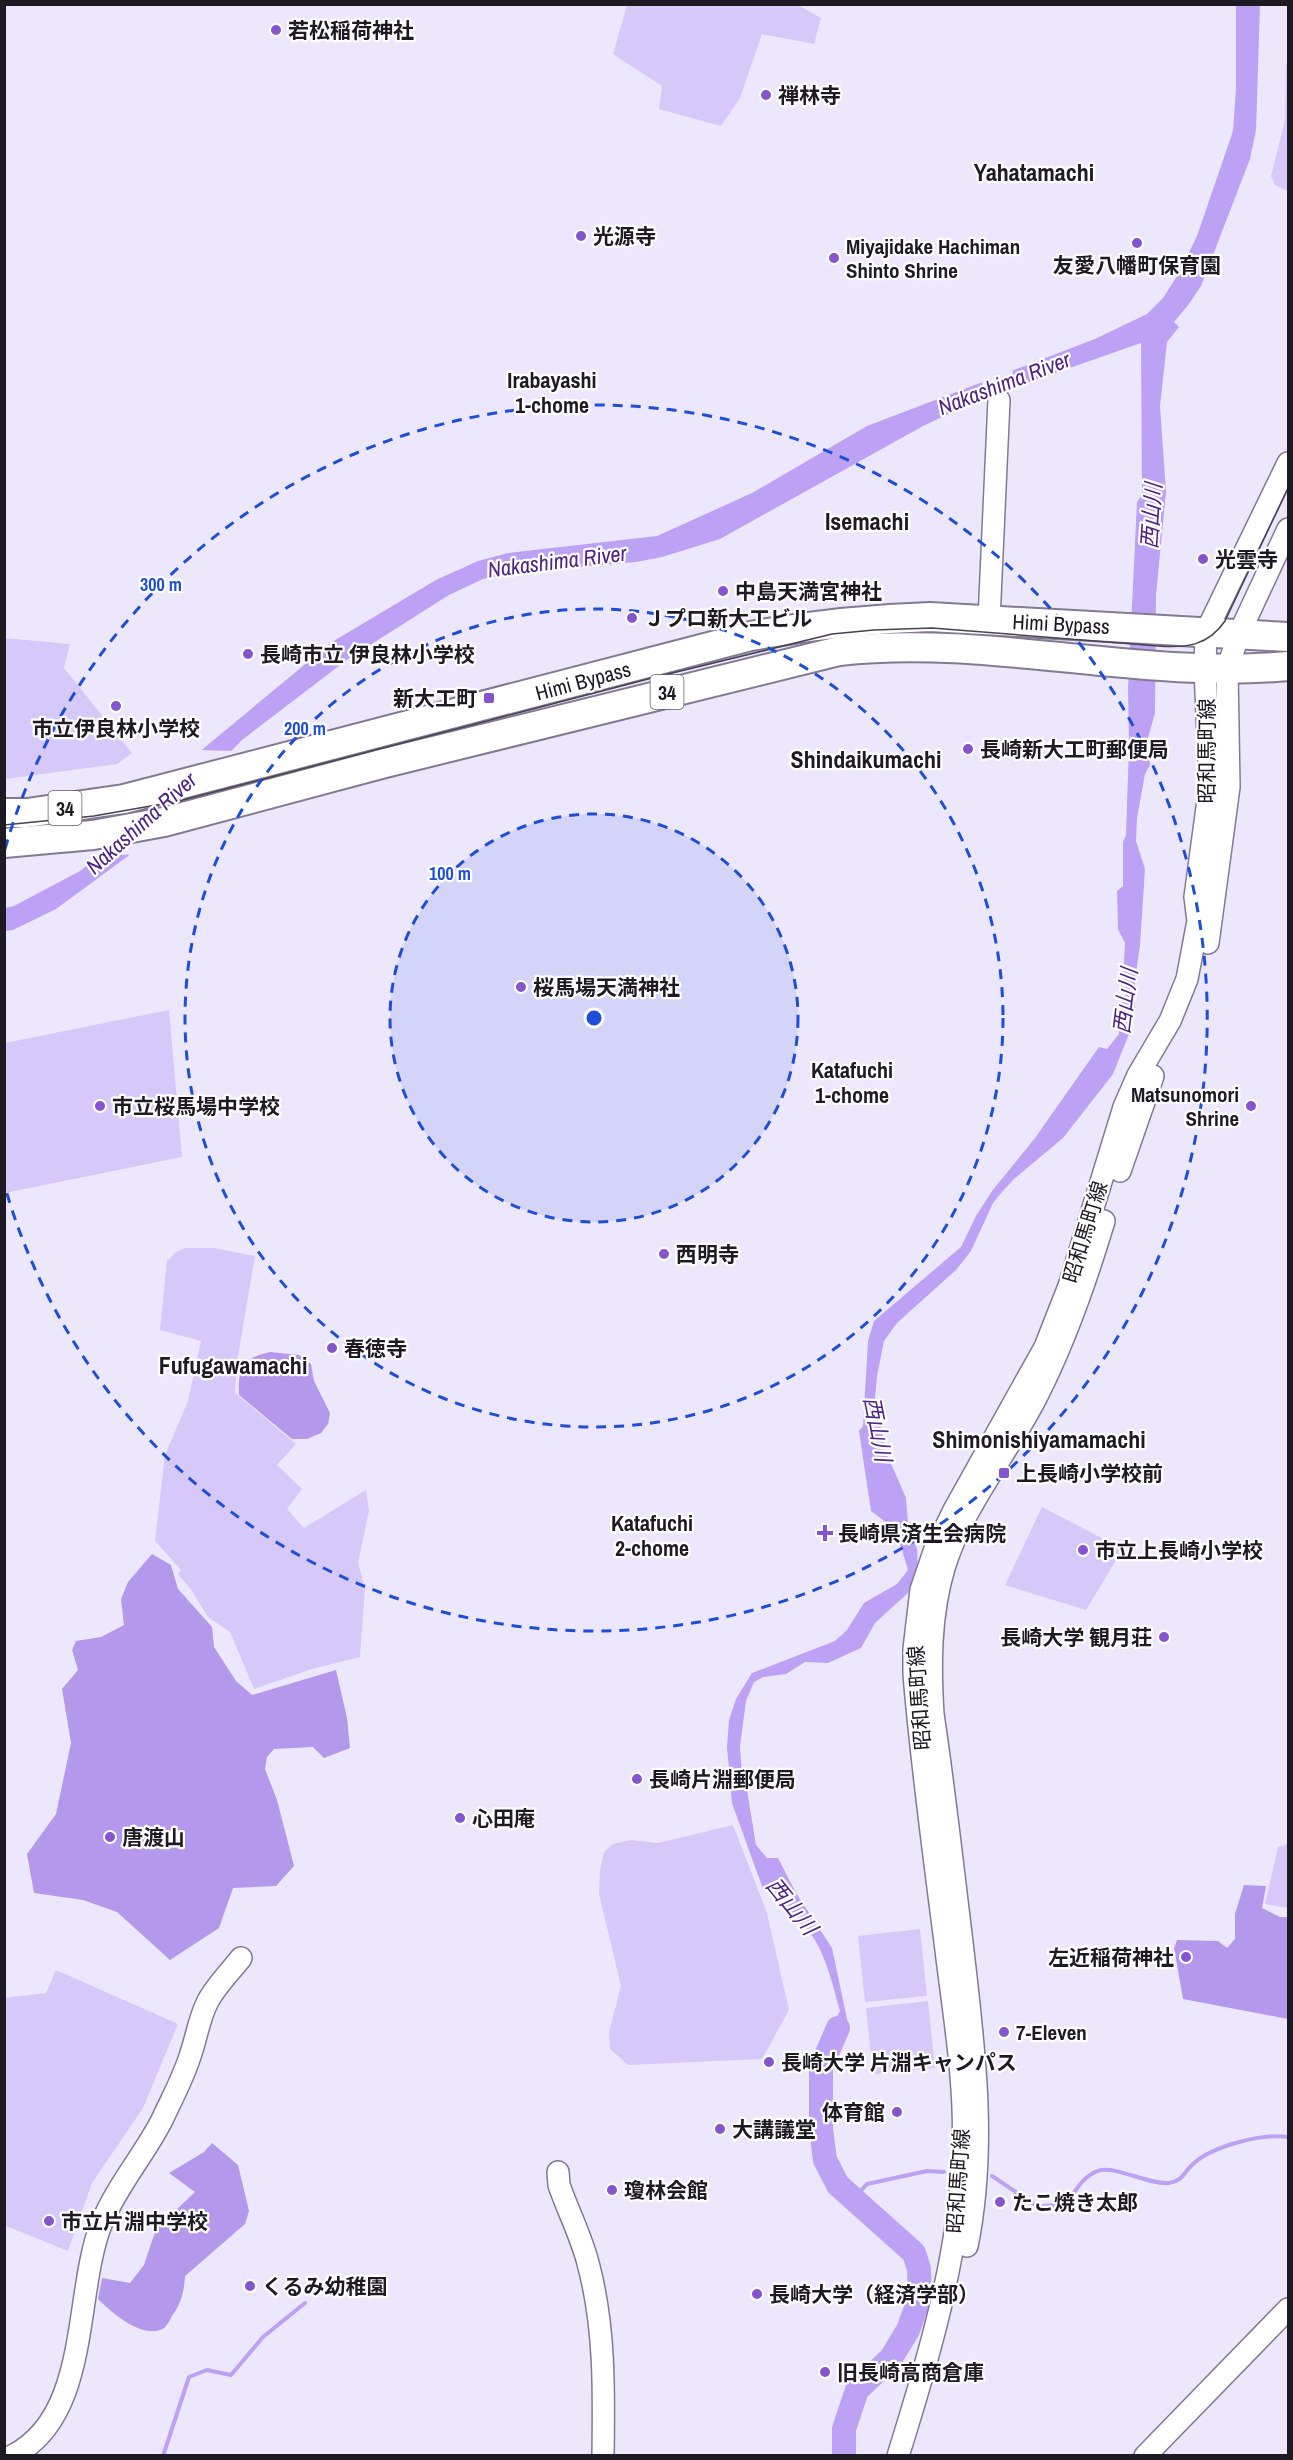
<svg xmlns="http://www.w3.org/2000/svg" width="1293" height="2460" viewBox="0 0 1293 2460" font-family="'Archivo Narrow','Noto Sans JP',sans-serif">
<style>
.green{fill:#d7c8fa}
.forest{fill:#b398eb}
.water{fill:#bda1f5}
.pier{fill:#ede7fe}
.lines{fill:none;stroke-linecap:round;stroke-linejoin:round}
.stream{stroke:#bda1f5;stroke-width:4}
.river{stroke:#bda1f5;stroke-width:24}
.secondary-casing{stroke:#827a94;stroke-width:24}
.highway-casing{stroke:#827a94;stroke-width:32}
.secondary{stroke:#fff;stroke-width:21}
.highway{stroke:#fff;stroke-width:28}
.tram{stroke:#474350;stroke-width:1.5}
.ring{fill:none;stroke:#1d4ed8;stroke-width:3;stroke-dasharray:10 8}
.poi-dot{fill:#8555ce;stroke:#fff;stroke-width:2}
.labels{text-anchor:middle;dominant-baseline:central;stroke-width:4.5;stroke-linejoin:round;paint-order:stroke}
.shield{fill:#fff;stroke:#615f66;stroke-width:1.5}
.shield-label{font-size:20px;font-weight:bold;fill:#1d1a24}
.poi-label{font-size:21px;font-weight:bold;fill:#1d1a24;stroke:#fff;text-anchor:start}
.street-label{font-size:21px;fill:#1d1a24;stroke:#fff}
.neighbourhood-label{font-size:22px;font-weight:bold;fill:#1d1a24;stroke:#fff}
.water-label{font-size:22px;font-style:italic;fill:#4d2383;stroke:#fff}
.quarter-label{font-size:24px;font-weight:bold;fill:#1d1a24;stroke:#fff}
.centre{fill:#1d4ed8;stroke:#fff;stroke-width:3}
.ring-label{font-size:18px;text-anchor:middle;font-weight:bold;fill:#1d4ed8;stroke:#fff;stroke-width:4.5;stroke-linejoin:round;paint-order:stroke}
</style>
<rect width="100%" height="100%" fill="#ede7fe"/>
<g class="green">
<path d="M 627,5 L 798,5 L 821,18 L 814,44 L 762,34 L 740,98 L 721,126 L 659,109 L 662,86 L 613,54 Z"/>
<path d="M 1288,63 L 1288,191 L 1275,185 L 1271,176 L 1285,120 L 1286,64 Z"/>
<path d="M 4,638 L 70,644 L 64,668 L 132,753 L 117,764 L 5,779 Z"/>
<path d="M 169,1010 L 182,1157 L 5,1193 L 5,1043 Z"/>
<path d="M 186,1248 L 214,1248 L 255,1256 L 237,1362 L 235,1393 L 296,1444 L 277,1465 L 302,1489 L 287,1509 L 304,1528 L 366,1490 L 369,1511 L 358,1563 L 365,1588 L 360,1657 L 312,1669 L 254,1689 L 230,1632 L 208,1617 L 190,1588 L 178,1574 L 181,1570 L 155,1541 L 165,1455 L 188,1401 L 201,1341 L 160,1330 L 167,1261 L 176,1252 Z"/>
<path d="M 1042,1507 L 1123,1549 L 1086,1610 L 1005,1585 Z"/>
<path d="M 733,1825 L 767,1913 L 789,2010 L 762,2059 L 628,2065 L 610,2049 L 609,2032 L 621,1986 L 599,1894 L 600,1870 L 604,1852 L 613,1844 L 631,1840 L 658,1843 Z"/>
<path d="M 1288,1842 L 1288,1908 L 1265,1904 L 1278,1847 L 1286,1845 Z"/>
<path d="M 920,1929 L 927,1996 L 865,2002 L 858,1936 Z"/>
<path d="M 56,1970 L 178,2024 L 143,2108 L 92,2183 L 68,2251 L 4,2225 L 5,1998 L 46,1993 Z"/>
<path d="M 928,2001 L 935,2068 L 873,2074 L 866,2008 Z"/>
</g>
<g class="forest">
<path d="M 270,1352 L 299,1355 L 311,1364 L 314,1381 L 330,1413 L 328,1424 L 321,1433 L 307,1439 L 292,1439 L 239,1395 C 238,1367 243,1358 270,1352 Z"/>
<path d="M 152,1554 L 171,1565 L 178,1589 L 212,1627 L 214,1647 L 236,1681 L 252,1695 L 336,1670 L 347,1718 L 350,1748 L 324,1758 L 313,1747 L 274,1749 L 267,1757 L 265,1769 L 277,1800 L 294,1866 L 276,1886 L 233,1888 L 219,1928 L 170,1960 L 117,1912 L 83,1900 L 34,1893 L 27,1854 L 56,1814 L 71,1743 L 62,1689 L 78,1670 L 72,1650 L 76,1641 L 101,1637 L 124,1625 L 121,1599 L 128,1582 Z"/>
<path d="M 1244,1885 L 1266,1886 L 1262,1908 L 1280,1917 L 1288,1917 L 1288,2019 L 1183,1999 L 1174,1948 L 1177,1940 L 1218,1941 L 1227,1948 L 1235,1939 L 1235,1914 Z"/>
<path d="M 212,2143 L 238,2165 L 249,2211 L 245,2224 L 185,2276 C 184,2292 181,2304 172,2316 C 170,2320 167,2326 164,2328 C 144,2341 111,2312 98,2299 L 102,2278 L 130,2283 L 144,2265 L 156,2229 L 195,2192 L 169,2173 L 204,2152 Z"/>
</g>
<path class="water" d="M 1236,5 L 1260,5 L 1256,130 L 1250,159 L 1201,286 L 1189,304 L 1174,322 L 1179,327 L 1167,342 L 1160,406 L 1166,492 L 1156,595 L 1155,713 L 1148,738 L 1150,765 L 1145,774 L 1137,818 L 1136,841 L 1145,869 L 1140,945 L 1135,980 L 1135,1006 L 1129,1034 L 1113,1074 L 1063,1138 L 1014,1179 L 1001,1193 L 993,1203 L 971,1251 L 956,1270 L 897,1323 L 884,1341 L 877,1376 L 875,1398 L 886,1452 L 906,1498 L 908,1523 L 917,1549 L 918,1570 L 908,1593 L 875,1623 L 861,1648 L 828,1663 L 805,1662 L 786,1674 L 763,1677 L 754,1682 L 746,1701 L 740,1746 L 742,1777 L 746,1784 L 756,1845 L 767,1858 L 778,1858 L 796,1893 L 832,1948 L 847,2019 L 831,2059 L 818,2057 L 824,2041 L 840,2011 C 833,1986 826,1954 810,1933 C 804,1925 795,1921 789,1914 C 782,1904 777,1892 763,1889 L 732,1803 L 727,1747 L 729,1720 L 736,1699 L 752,1673 L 835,1641 L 847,1630 L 864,1603 L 897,1584 L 908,1570 L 896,1530 L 871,1511 L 859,1431 L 863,1426 L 868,1341 L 874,1321 L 961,1247 L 976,1216 L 992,1191 L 1035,1138 L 1099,1047 L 1107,1049 L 1119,1034 L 1117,1010 L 1123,1002 L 1127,990 L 1123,981 L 1125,943 L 1118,929 L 1117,891 L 1123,886 L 1123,842 L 1126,835 L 1129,746 L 1128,688 L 1137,502 L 1142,495 L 1141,343 L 978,400 L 923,426 L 720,539 L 662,557 L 636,562 L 513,573 L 483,579 L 449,595 L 348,659 L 242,740 L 128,856 L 56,909 L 13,930 L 5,931 L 5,908 L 14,906 L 80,871 L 108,849 L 204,748 L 332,642 L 436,580 L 478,561 L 508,553 L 657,536 L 752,493 L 867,426 L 1095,339 L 1147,314 L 1163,298 L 1179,273 L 1197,236 L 1233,131 L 1236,88 Z"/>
<g class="pier">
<path d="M 1013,367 L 1012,388 L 983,401 L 982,379 Z"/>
<path d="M 198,750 L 235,751 L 134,854 L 92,857 L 139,814 Z"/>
</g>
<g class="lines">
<g class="stream">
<path d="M 992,2176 L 1037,2206 L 1066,2205 C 1075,2191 1084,2174 1101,2170 C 1118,2167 1150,2185 1169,2183 C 1183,2181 1184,2172 1193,2164 C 1212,2146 1263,2133 1288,2137"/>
<path d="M 853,2199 L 867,2184 L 927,2171 L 944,2172"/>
<path d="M 163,2456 L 189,2377 L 207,2370 L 231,2375 L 263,2337 L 305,2303"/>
</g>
<path class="river" d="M 838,2028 L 821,2067 L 821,2129 L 825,2160 L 838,2185 L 914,2253 L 919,2269 L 920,2297 L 908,2330 L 891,2358 L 857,2390 L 844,2429 L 844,2456"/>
<defs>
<g id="secondary">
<path d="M 989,620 L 999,400"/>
<path d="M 1208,943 L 1229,787 L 1227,669 L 1239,634 L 1288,529"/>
<path d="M 1120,1171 L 1153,1076"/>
<path d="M 558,2172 L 559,2185 C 568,2211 581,2236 588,2263 C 605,2326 604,2391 603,2456"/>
<path d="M 967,2246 C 988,2143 973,2038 961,1934 C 952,1861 944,1787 933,1714 C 930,1665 930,1615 944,1568 C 963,1506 1008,1453 1037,1396 C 1066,1339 1086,1281 1104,1221"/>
<path d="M 12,2456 C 92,2416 73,2293 102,2222 C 117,2186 144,2155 162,2120 C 172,2098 184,2077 191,2053 C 197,2036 199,2018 208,2001 C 216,1986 230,1972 241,1958"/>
<path d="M 898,2456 C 929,2357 958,2259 963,2156 C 966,2092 956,2029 948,1966 C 936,1869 922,1772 914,1674 L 914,1649 L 921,1590 L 935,1549 L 954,1510 L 1045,1347 L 1069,1286 L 1124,1107 L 1138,1075 L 1170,1021 L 1187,979 L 1198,921 L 1195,897 L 1210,785 L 1205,668 L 1206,632 L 1288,463"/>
<path d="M 1145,2456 L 1288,2309"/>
</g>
<g id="highway">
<path d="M 4,813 L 27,813 L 124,799 L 751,636 C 811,625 869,619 930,617 L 1288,637"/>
<path d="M 4,843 L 93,835 L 164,822 L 385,763 L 839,651 C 989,634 1138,680 1288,666"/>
</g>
</defs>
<use href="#secondary" class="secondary-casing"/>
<use href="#highway" class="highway-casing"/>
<use href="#secondary" class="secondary"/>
<use href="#highway" class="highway"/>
<path class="tram" d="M 4,825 L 94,816 L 179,801 L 652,678 L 832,634 L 874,630 L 932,628 L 1158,646 C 1186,648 1208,646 1225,621 L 1288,488"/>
</g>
<circle cx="594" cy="1018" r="204" fill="#1d4ed8" fill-opacity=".12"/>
<g class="ring">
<circle cx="594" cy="1018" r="204"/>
<circle cx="594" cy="1018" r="409"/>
<path d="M5 849A613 613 0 1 1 5 1187"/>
</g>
<g class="poi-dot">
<circle cx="276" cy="30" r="6"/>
<circle cx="766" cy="95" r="6"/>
<circle cx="581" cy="236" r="6"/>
<circle cx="1137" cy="243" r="6"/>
<circle cx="834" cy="258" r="6"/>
<circle cx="1203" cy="559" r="6"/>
<circle cx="723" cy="591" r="6"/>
<circle cx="632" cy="618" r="6"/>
<circle cx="248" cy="654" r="6"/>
<rect x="483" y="692" width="12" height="12" rx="3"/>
<circle cx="116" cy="706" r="6"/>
<circle cx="968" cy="749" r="6"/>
<circle cx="521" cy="987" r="6"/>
<circle cx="100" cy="1106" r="6"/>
<circle cx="1251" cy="1106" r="6"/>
<circle cx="664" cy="1254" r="6"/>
<circle cx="332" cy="1348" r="6"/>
<rect x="998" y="1467" width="12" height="12" rx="3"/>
<path d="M822 1524h6v6h6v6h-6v6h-6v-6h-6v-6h6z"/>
<circle cx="1083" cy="1550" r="6"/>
<circle cx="1164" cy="1637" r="6"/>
<circle cx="637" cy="1779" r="6"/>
<circle cx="460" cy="1818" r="6"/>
<circle cx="110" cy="1837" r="6"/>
<circle cx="1186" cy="1957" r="6"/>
<circle cx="1004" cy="2032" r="6"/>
<circle cx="769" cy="2062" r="6"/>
<circle cx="897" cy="2112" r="6"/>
<circle cx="720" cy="2129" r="6"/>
<circle cx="612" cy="2190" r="6"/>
<circle cx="1000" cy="2202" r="6"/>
<circle cx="49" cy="2221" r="6"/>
<circle cx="250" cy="2286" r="6"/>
<circle cx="757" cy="2294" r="6"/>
<circle cx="825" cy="2372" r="6"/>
</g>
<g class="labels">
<g class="shield">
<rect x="650.5" y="675" width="33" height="34" rx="4.5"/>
<rect x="48.5" y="791" width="33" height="34" rx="4.5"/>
</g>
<g class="shield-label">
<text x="667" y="692">34</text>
<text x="65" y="808">34</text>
</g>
<g class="poi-label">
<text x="288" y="30">若松稲荷神社</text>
<text x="778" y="95">禅林寺</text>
<text x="593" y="236">光源寺</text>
<text x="846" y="246">Miyajidake Hachiman<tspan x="846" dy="24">Shinto Shrine</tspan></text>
<text x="1137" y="265" text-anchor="middle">友愛八幡町保育園</text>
<text x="1215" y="559">光雲寺</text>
<text x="735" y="591">中島天満宮神社</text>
<text x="644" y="618">Ｊプロ新大工ビル</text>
<text x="260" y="654">長崎市立 伊良林小学校</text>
<text x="477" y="698" text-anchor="end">新大工町</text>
<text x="116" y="728" text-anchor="middle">市立伊良林小学校</text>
<text x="980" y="749">長崎新大工町郵便局</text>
<text x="533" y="987">桜馬場天満神社</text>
<text x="1239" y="1094" text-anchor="end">Matsunomori<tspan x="1239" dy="24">Shrine</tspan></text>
<text x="112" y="1106">市立桜馬場中学校</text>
<text x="676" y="1254">西明寺</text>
<text x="344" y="1348">春徳寺</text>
<text x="1016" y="1473">上長崎小学校前</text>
<text x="838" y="1533">長崎県済生会病院</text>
<text x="1095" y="1550">市立上長崎小学校</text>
<text x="1152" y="1637" text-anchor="end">長崎大学 観月荘</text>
<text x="649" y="1779">長崎片淵郵便局</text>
<text x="472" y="1818">心田庵</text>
<text x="122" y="1837">唐渡山</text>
<text x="1174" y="1957" text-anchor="end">左近稲荷神社</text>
<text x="1016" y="2032">7-Eleven</text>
<text x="781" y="2062">長崎大学 片淵キャンパス</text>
<text x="885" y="2112" text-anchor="end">体育館</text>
<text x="732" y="2129">大講議堂</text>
<text x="624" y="2190">瓊林会館</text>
<text x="1012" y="2202">たこ焼き太郎</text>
<text x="61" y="2221">市立片淵中学校</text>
<text x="262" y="2286">くるみ幼稚園</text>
<text x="769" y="2294">長崎大学（経済学部）</text>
<text x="837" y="2372">旧長崎高商倉庫</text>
</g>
<g class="street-label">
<text transform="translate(1061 624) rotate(3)">Himi Bypass</text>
<text transform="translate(583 681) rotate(-15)">Himi Bypass</text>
<text transform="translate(1206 751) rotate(-90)">昭和馬町線</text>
<text transform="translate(1085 1232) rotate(-73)">昭和馬町線</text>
<text transform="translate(919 1698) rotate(-94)">昭和馬町線</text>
<text transform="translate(958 2181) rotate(-86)">昭和馬町線</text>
</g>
<g class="neighbourhood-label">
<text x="552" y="380">Irabayashi<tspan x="552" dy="25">1-chome</tspan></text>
<text x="852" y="1070">Katafuchi<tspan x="852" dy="25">1-chome</tspan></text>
<text x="652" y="1523">Katafuchi<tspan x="652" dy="25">2-chome</tspan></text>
</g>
<g class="water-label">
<text transform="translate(1004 383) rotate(-21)">Nakashima River</text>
<text transform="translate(1151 516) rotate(-86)">西山川</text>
<text transform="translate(557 561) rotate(-7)">Nakashima River</text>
<text transform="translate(141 823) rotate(-42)">Nakashima River</text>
<text transform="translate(1125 1001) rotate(-83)">西山川</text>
<text transform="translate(878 1429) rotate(79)">西山川</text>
<text transform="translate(792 1906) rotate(51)">西山川</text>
</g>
<g class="quarter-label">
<text x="1034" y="172">Yahatamachi</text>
<text x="867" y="521">Isemachi</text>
<text x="866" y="759">Shindaikumachi</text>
<text x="233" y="1365">Fufugawamachi</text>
<text x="1039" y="1439">Shimonishiyamamachi</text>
</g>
</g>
<circle cx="594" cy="1018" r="9" class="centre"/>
<g class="ring-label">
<text x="161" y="591">300 m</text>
<text x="305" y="735">200 m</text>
<text x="450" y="880">100 m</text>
</g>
<rect width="1293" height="2460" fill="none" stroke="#1d1a24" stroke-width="12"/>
</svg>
